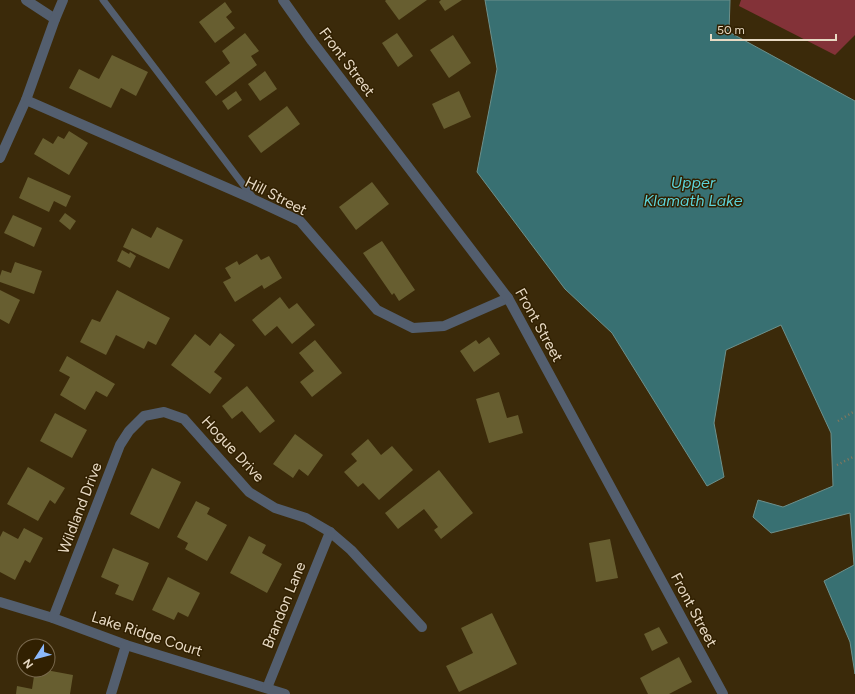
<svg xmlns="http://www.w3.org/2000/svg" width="855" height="694" viewBox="0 0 855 694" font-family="Figtree,sans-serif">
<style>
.green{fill:#833238}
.water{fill:#387072;stroke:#6d908b}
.building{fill:#675e30}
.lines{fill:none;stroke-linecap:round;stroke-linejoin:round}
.path{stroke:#88785c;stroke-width:2.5;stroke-dasharray:1 3;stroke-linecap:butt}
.service{stroke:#535e6e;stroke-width:7}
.minor{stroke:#535e6e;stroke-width:10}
.tertiary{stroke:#535e6e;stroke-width:10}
.labels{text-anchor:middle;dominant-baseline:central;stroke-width:3;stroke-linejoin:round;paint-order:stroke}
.street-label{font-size:15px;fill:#e8dac4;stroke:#312001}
.water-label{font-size:16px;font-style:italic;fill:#5dd3d8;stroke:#312001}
</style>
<rect width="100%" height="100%" fill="#3b2a0a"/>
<path class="green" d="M 741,0 L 855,0 L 855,35 L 835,55 L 739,6 Z"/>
<path class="water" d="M 485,0 L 730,0 L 729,32 L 855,101 L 855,674 L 850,642 L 824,581 L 854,565 L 850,513 L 771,533 L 753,517 L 758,500 L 783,507 L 833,486 L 831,433 L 781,325 L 726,350 L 714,423 L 724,477 L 707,486 L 612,333 L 565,289 L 477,172 L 497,69 Z"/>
<g class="building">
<path d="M 386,0 L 427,0 L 399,20 L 385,1 Z"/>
<path d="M 441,0 L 462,0 L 445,11 L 439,2 Z"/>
<path d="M 225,2 L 232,12 L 226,17 L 235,28 L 215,43 L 199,22 Z"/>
<path d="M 245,33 L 259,51 L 251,56 L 257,65 L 216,96 L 205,82 L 230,63 L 222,51 Z"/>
<path d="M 397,33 L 413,56 L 398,67 L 382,43 Z"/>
<path d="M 453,35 L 471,63 L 449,78 L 430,50 Z"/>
<path d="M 112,55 L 148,72 L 136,96 L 121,88 L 111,108 L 69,88 L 79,69 L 99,79 Z"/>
<path d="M 265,71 L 277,89 L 260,101 L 248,84 Z"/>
<path d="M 236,91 L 242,100 L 228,110 L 222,101 Z"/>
<path d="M 459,91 L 471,117 L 444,129 L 432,104 Z"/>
<path d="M 287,106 L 300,124 L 261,153 L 248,136 Z"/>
<path d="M 69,131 L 88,143 L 69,175 L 34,154 L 43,138 L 53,144 L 58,136 L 64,139 Z"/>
<path d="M 28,177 L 71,196 L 66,207 L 54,201 L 49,212 L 19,198 Z"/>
<path d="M 372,182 L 389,204 L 356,230 L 339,207 Z"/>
<path d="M 65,213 L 76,221 L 70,230 L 59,221 Z"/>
<path d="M 13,215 L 42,228 L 34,247 L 4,233 Z"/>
<path d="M 157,227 L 183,240 L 169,269 L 123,247 L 132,228 L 151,238 Z"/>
<path d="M 382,241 L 415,290 L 399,301 L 394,293 L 392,295 L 363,253 Z"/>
<path d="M 122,250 L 129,254 L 130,252 L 136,256 L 130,268 L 117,261 Z"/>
<path d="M 257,254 L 261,260 L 269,256 L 282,278 L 264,289 L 262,285 L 235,302 L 223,282 L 231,278 L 225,268 L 237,261 L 239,265 Z"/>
<path d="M 15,262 L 42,271 L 34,294 L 0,282 L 0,276 L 2,270 L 11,273 Z"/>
<path d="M 0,290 L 20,300 L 9,324 L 0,319 Z"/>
<path d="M 117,290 L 170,318 L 156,345 L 148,341 L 144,349 L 116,335 L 106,355 L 80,342 L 92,319 L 100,322 Z"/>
<path d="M 280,297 L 289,309 L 297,303 L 315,325 L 292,344 L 277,326 L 265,336 L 252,320 Z"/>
<path d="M 220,333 L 235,345 L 214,372 L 222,378 L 210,394 L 171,365 L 195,334 L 210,346 Z"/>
<path d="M 489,337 L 500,354 L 474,372 L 460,351 L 476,340 L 479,344 Z"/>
<path d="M 315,340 L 342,373 L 312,397 L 300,382 L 314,371 L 299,353 Z"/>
<path d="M 67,356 L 115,384 L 107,397 L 96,391 L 85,410 L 60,395 L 70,377 L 59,371 Z"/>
<path d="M 247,386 L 275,421 L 260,433 L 242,411 L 232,419 L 222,406 Z"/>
<path d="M 499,392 L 507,418 L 518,415 L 523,433 L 489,443 L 476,399 Z"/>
<path d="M 55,413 L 87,430 L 72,458 L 40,441 Z"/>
<path d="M 295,434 L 323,455 L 308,476 L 299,469 L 293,478 L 273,464 Z"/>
<path d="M 368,439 L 381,455 L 392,446 L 413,470 L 379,500 L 363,483 L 358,487 L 344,472 L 357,461 L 351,454 Z"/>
<path d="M 28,467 L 65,488 L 55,504 L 50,500 L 38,521 L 7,504 Z"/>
<path d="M 152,468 L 181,482 L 159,529 L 130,514 Z"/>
<path d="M 439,470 L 473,513 L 441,539 L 434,530 L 438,527 L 424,509 L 398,529 L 385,513 Z"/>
<path d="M 196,501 L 210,508 L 207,514 L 227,525 L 207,561 L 185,549 L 188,543 L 177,537 Z"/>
<path d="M 24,528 L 43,538 L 30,563 L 25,560 L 15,580 L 0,572 L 0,537 L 3,531 L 18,539 Z"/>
<path d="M 249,536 L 266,545 L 262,553 L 282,564 L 267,593 L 230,573 Z"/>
<path d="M 610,539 L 618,578 L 596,582 L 589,543 Z"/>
<path d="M 113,548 L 149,563 L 133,601 L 115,594 L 119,585 L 101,577 Z"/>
<path d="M 168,577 L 200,593 L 188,617 L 178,612 L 174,620 L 152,610 Z"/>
<path d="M 492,613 L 517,664 L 459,692 L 446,666 L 473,653 L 461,628 Z"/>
<path d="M 659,627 L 668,643 L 652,651 L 644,634 Z"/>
<path d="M 679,657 L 692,682 L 669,694 L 648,694 L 640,678 Z"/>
<path d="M 35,670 L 46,670 L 73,675 L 70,694 L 16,694 L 17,686 L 32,689 Z"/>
</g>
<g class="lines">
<g class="path">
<path d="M 838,421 L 855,411"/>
<path d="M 837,465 L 855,456"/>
</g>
<path class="service" d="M 103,0 L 254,199"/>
<g class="minor">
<path d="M 26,0 L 55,19"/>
<path d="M 26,100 L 255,200 L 300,221 L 377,310 L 413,328 L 444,326 L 508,298"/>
<path d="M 0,602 L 53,618 L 126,645 L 285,694"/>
<path d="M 53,618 L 120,445 L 129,431 L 144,416 L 164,412 L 184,419 L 249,492 L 275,508 L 306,518 L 330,532 L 351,550 L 422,627"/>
<path d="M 267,688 L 330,532"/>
<path d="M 111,694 L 126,645"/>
</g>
<g class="tertiary">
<path d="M 283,0 L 312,41 L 508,298 L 723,694"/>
<path d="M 0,158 L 26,100 L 55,19 L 63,0"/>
</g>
</g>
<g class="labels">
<g class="street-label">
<text transform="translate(347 62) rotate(53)">Front Street</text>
<text transform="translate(276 196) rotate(27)">Hill Street</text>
<text transform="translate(539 325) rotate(61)">Front Street</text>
<text transform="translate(233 449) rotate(47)">Hogue Drive</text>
<text transform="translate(80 508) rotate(-69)">Wildland Drive</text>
<text transform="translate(284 605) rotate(-68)">Brandon Lane</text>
<text transform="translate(694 610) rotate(62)">Front Street</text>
<text transform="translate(147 634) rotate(18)">Lake Ridge Court</text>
</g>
<g class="water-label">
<text x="693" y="182">Upper<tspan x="693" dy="18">Klamath Lake</tspan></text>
</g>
</g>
<g transform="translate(36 658) rotate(234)"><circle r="19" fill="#312001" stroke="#7a6a4f"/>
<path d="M0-3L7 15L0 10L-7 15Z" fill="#8cb9fc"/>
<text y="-6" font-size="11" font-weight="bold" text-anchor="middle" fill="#e8dac4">N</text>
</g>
<path d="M711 34v6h125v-6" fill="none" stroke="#e8dac4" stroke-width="2"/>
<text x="717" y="34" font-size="12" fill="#e8dac4" stroke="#312001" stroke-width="3" paint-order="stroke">50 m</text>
</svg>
